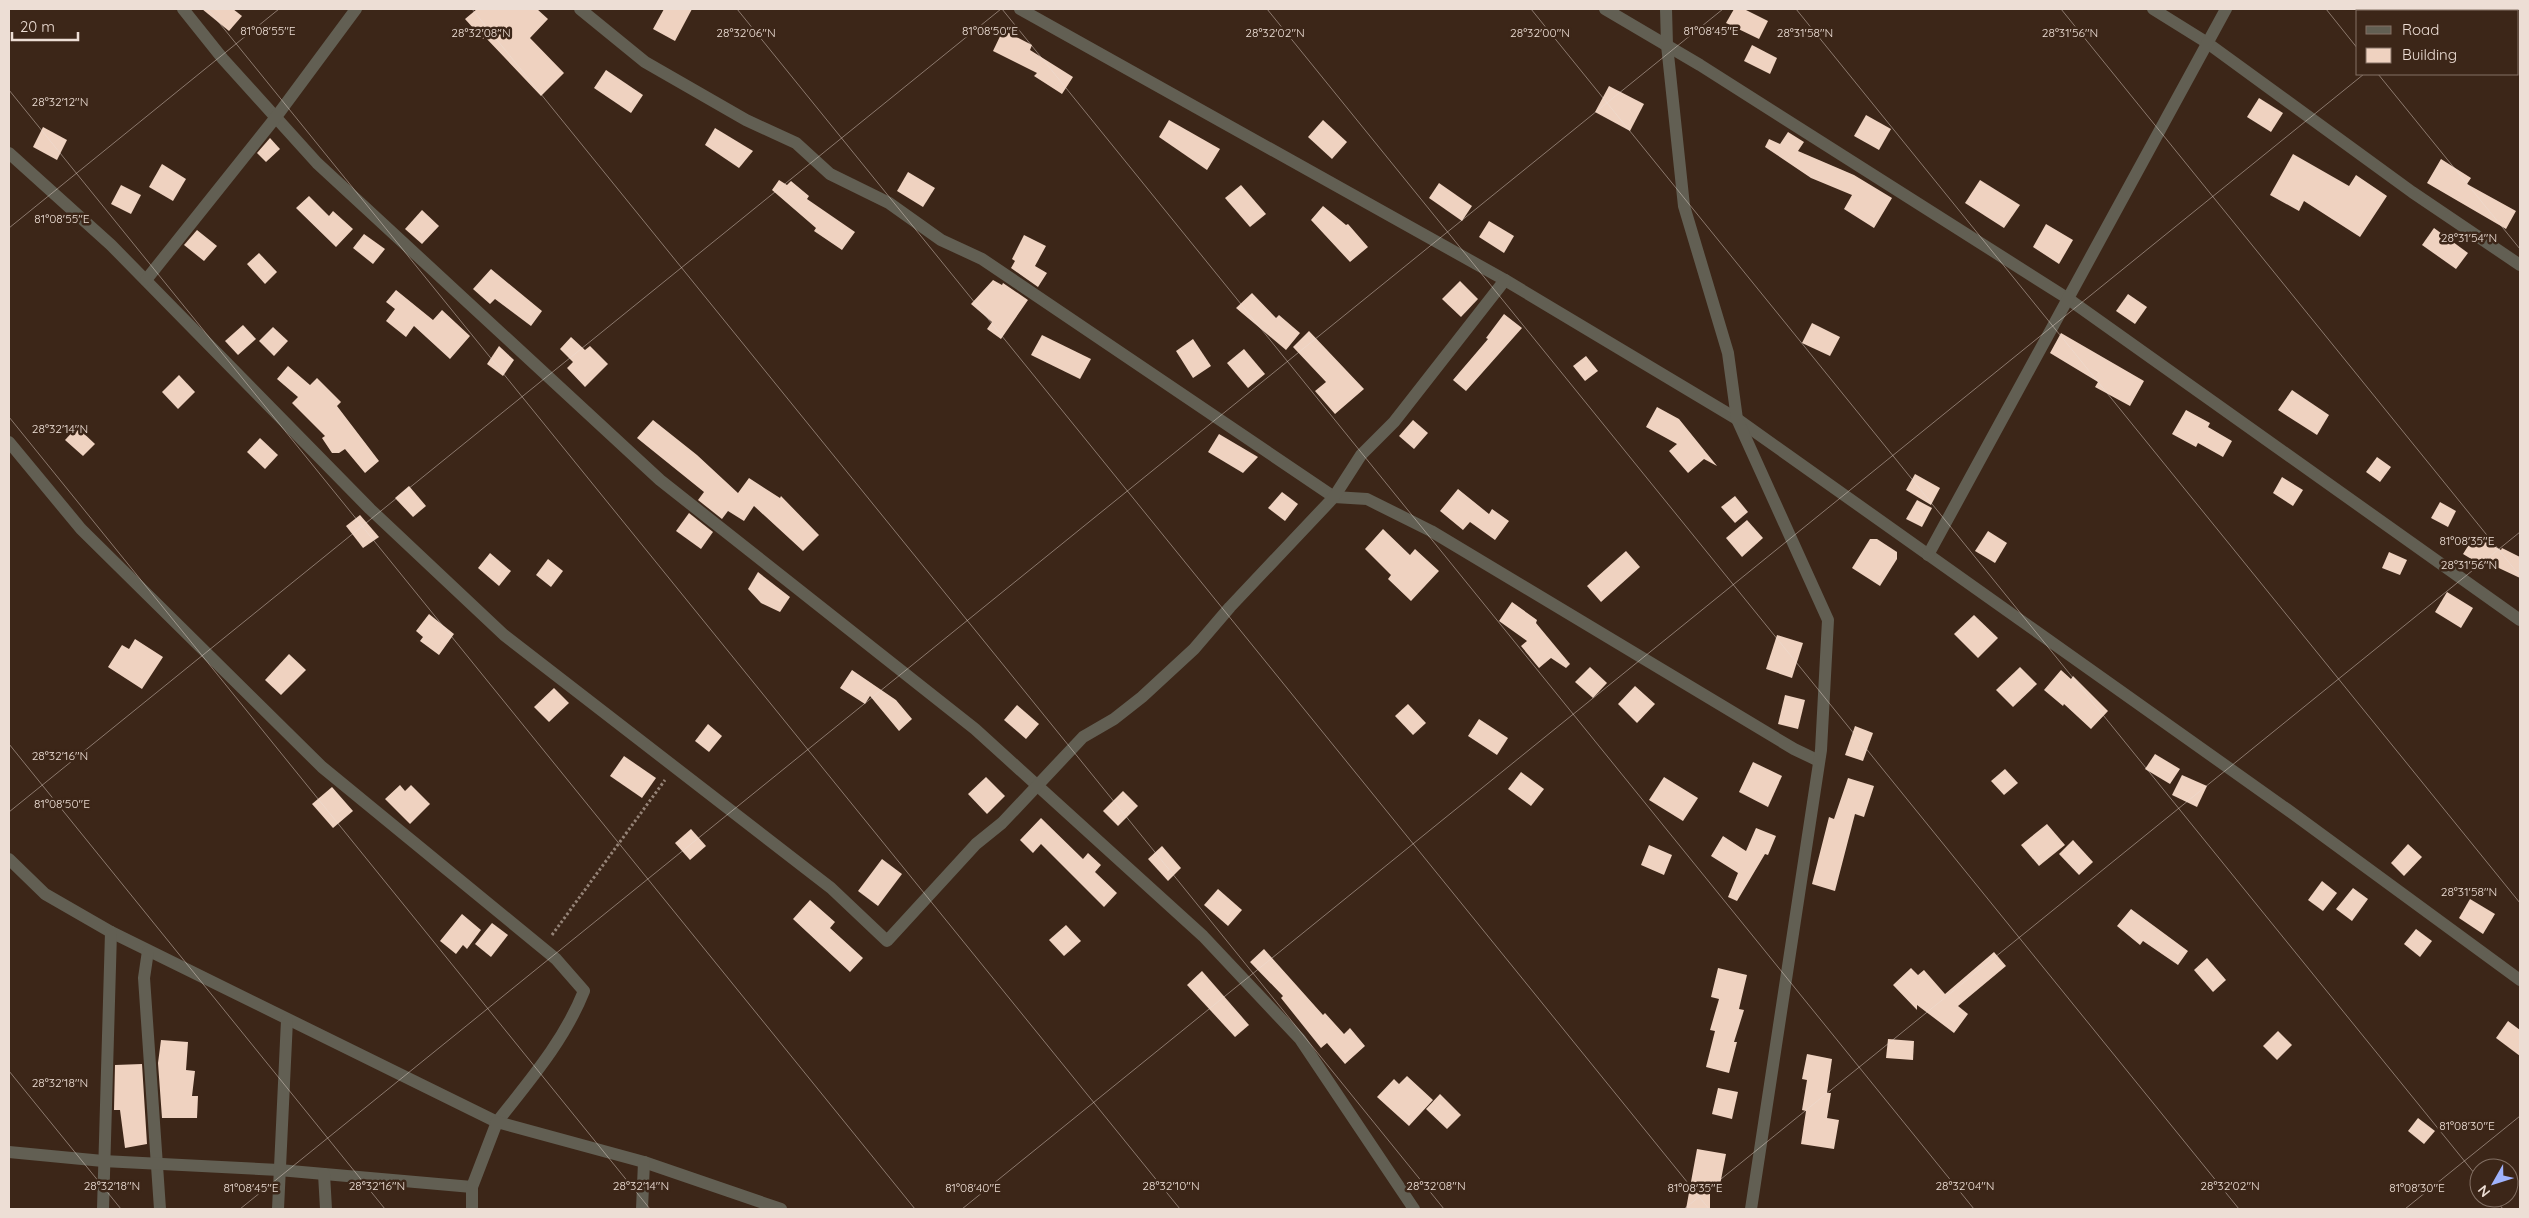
<svg xmlns="http://www.w3.org/2000/svg" width="2529" height="1218" viewBox="0 0 2529 1218" font-family="Quicksand,sans-serif">
<style>
.building{fill:#efd2c0}
.lines{fill:none;stroke-linecap:round;stroke-linejoin:round}
.path{stroke:#968478;stroke-width:3;stroke-dasharray:2.5 2.5;stroke-linecap:butt}
.minor{stroke:#625f53;stroke-width:12}
.ticks{fill:none;stroke:#edded5;stroke-width:1;stroke-opacity:0.45}
.ticks-label{font-size:12px;text-anchor:middle;fill:#edded5;stroke:#3c2618;stroke-width:5;stroke-linejoin:round;paint-order:stroke}
</style>
<rect width="100%" height="100%" fill="#3c2618"/>
<g class="building">
<path d="M 202,9 L 233,9 L 242,16 L 229,31 Z"/>
<path d="M 477,9 L 537,9 L 548,19 L 530,38 L 564,73 L 541,96 L 485,37 L 483,39 L 465,19 Z"/>
<path d="M 664,9 L 692,9 L 675,41 L 653,29 Z"/>
<path d="M 1734,9 L 1744,9 L 1768,21 L 1759,39 L 1726,23 Z"/>
<path d="M 1003,30 L 1032,45 L 1030,50 L 1073,77 L 1062,94 L 1034,76 L 1037,73 L 993,51 Z"/>
<path d="M 1752,45 L 1777,58 L 1770,74 L 1744,61 Z"/>
<path d="M 606,70 L 643,95 L 631,113 L 594,88 Z"/>
<path d="M 1609,86 L 1644,104 L 1630,131 L 1595,112 Z"/>
<path d="M 2259,98 L 2283,113 L 2271,132 L 2247,117 Z"/>
<path d="M 1866,115 L 1891,129 L 1879,150 L 1854,136 Z"/>
<path d="M 1169,120 L 1220,149 L 1207,170 L 1159,137 Z"/>
<path d="M 1323,120 L 1347,142 L 1332,159 L 1308,137 Z"/>
<path d="M 43,127 L 67,140 L 57,160 L 33,147 Z"/>
<path d="M 715,128 L 753,151 L 739,168 L 705,145 Z"/>
<path d="M 1788,132 L 1804,142 L 1798,151 L 1854,175 L 1892,198 L 1874,228 L 1844,209 L 1852,195 L 1811,178 L 1765,147 L 1769,139 L 1780,144 Z"/>
<path d="M 270,138 L 280,149 L 266,162 L 257,153 Z"/>
<path d="M 2293,154 L 2349,186 L 2356,175 L 2387,196 L 2360,237 L 2304,201 L 2299,211 L 2270,195 Z"/>
<path d="M 2441,159 L 2471,178 L 2467,184 L 2516,211 L 2506,229 L 2427,183 Z"/>
<path d="M 162,164 L 186,179 L 173,201 L 149,187 Z"/>
<path d="M 908,172 L 935,188 L 923,207 L 897,191 Z"/>
<path d="M 779,180 L 787,185 L 791,181 L 809,196 L 807,199 L 855,232 L 842,250 L 814,231 L 816,228 L 772,190 Z"/>
<path d="M 1980,180 L 2020,205 L 2004,228 L 1965,203 Z"/>
<path d="M 1439,183 L 1472,206 L 1462,221 L 1429,198 Z"/>
<path d="M 121,185 L 141,195 L 131,214 L 111,204 Z"/>
<path d="M 1241,185 L 1266,214 L 1250,227 L 1225,198 Z"/>
<path d="M 309,196 L 329,216 L 333,211 L 353,229 L 336,247 L 296,208 Z"/>
<path d="M 1323,206 L 1346,225 L 1348,224 L 1368,247 L 1350,262 L 1311,220 Z"/>
<path d="M 422,210 L 439,226 L 422,244 L 405,229 Z"/>
<path d="M 1489,221 L 1514,236 L 1504,253 L 1479,237 Z"/>
<path d="M 2046,224 L 2073,240 L 2059,264 L 2033,247 Z"/>
<path d="M 2434,228 L 2468,253 L 2456,269 L 2422,245 Z"/>
<path d="M 197,230 L 217,246 L 204,261 L 184,245 Z"/>
<path d="M 364,234 L 385,249 L 373,264 L 353,248 Z"/>
<path d="M 1024,235 L 1046,246 L 1035,266 L 1047,273 L 1038,287 L 1011,268 L 1015,261 L 1012,259 Z"/>
<path d="M 259,253 L 277,272 L 265,284 L 247,264 Z"/>
<path d="M 491,269 L 542,311 L 531,326 L 495,299 L 490,304 L 473,289 Z"/>
<path d="M 993,280 L 1002,285 L 1003,283 L 1028,300 L 1001,339 L 987,329 L 992,322 L 971,304 Z"/>
<path d="M 1460,281 L 1478,299 L 1461,317 L 1442,299 Z"/>
<path d="M 396,290 L 433,320 L 442,310 L 470,336 L 450,359 L 414,326 L 406,337 L 386,321 L 395,309 L 386,302 Z"/>
<path d="M 1252,293 L 1276,318 L 1279,315 L 1300,333 L 1286,350 L 1236,308 Z"/>
<path d="M 2128,294 L 2147,307 L 2135,324 L 2116,311 Z"/>
<path d="M 1504,314 L 1522,328 L 1466,391 L 1453,380 L 1488,339 L 1486,338 Z"/>
<path d="M 1812,323 L 1840,337 L 1830,356 L 1802,343 Z"/>
<path d="M 243,325 L 256,339 L 238,355 L 225,341 Z"/>
<path d="M 273,327 L 288,341 L 274,356 L 259,341 Z"/>
<path d="M 1309,331 L 1364,389 L 1335,414 L 1315,391 L 1326,382 L 1293,347 Z"/>
<path d="M 2061,333 L 2144,381 L 2130,406 L 2095,387 L 2098,382 L 2050,353 Z"/>
<path d="M 1042,335 L 1091,359 L 1080,379 L 1031,355 Z"/>
<path d="M 571,337 L 585,350 L 590,346 L 608,364 L 585,387 L 567,368 L 573,362 L 560,349 Z"/>
<path d="M 1193,339 L 1211,366 L 1193,378 L 1176,351 Z"/>
<path d="M 499,346 L 514,360 L 503,376 L 487,364 Z"/>
<path d="M 1244,349 L 1265,374 L 1248,388 L 1227,363 Z"/>
<path d="M 1586,356 L 1598,371 L 1585,381 L 1573,366 Z"/>
<path d="M 288,366 L 310,385 L 317,378 L 341,402 L 337,406 L 379,461 L 365,473 L 345,449 L 339,453 L 332,453 L 322,438 L 325,436 L 292,403 L 298,397 L 277,379 Z"/>
<path d="M 179,375 L 195,392 L 178,409 L 162,392 Z"/>
<path d="M 2292,390 L 2329,415 L 2317,435 L 2278,410 Z"/>
<path d="M 1657,407 L 1679,419 L 1717,466 L 1704,459 L 1688,473 L 1669,451 L 1677,444 L 1646,427 Z"/>
<path d="M 2186,410 L 2210,423 L 2208,427 L 2232,441 L 2223,457 L 2198,443 L 2196,447 L 2172,434 Z"/>
<path d="M 653,420 L 697,455 L 738,493 L 749,478 L 780,498 L 781,496 L 819,535 L 803,551 L 754,506 L 744,521 L 728,511 L 722,519 L 698,500 L 704,492 L 637,438 Z"/>
<path d="M 1413,420 L 1428,433 L 1414,449 L 1399,436 Z"/>
<path d="M 77,427 L 95,444 L 83,456 L 65,440 Z"/>
<path d="M 1219,434 L 1258,457 L 1243,473 L 1208,452 Z"/>
<path d="M 260,438 L 278,455 L 265,469 L 247,452 Z"/>
<path d="M 2377,457 L 2391,467 L 2380,482 L 2366,472 Z"/>
<path d="M 1915,474 L 1940,488 L 1931,505 L 1906,490 Z"/>
<path d="M 2282,477 L 2303,490 L 2293,506 L 2273,493 Z"/>
<path d="M 409,486 L 426,506 L 413,517 L 395,498 Z"/>
<path d="M 1458,489 L 1489,514 L 1492,509 L 1509,521 L 1495,540 L 1470,522 L 1463,530 L 1440,511 Z"/>
<path d="M 1282,492 L 1298,504 L 1285,521 L 1268,508 Z"/>
<path d="M 1735,496 L 1748,512 L 1735,523 L 1721,507 Z"/>
<path d="M 1917,500 L 1932,508 L 1922,527 L 1906,519 Z"/>
<path d="M 2440,502 L 2456,511 L 2448,527 L 2431,518 Z"/>
<path d="M 689,513 L 713,532 L 701,549 L 676,531 Z"/>
<path d="M 360,515 L 379,537 L 363,548 L 346,526 Z"/>
<path d="M 1747,520 L 1763,538 L 1742,557 L 1726,538 Z"/>
<path d="M 1383,529 L 1410,555 L 1415,549 L 1439,571 L 1411,601 L 1388,579 L 1391,575 L 1365,549 Z"/>
<path d="M 1988,531 L 2007,543 L 1995,563 L 1975,551 Z"/>
<path d="M 2475,535 L 2501,550 L 2502,548 L 2520,557 L 2520,578 L 2486,562 L 2483,566 L 2463,554 Z"/>
<path d="M 1870,539 L 1877,539 L 1897,552 L 1897,559 L 1880,586 L 1852,568 Z"/>
<path d="M 1626,551 L 1640,567 L 1601,602 L 1587,586 Z"/>
<path d="M 2389,552 L 2407,560 L 2400,575 L 2382,568 Z"/>
<path d="M 490,553 L 511,571 L 499,586 L 478,568 Z"/>
<path d="M 548,559 L 563,571 L 551,587 L 536,575 Z"/>
<path d="M 758,572 L 790,597 L 780,612 L 761,603 L 748,589 Z"/>
<path d="M 2447,592 L 2473,608 L 2461,628 L 2435,612 Z"/>
<path d="M 1512,602 L 1537,620 L 1536,623 L 1570,664 L 1566,668 L 1551,658 L 1539,668 L 1521,646 L 1527,641 L 1499,621 Z"/>
<path d="M 429,614 L 454,634 L 439,655 L 420,641 L 423,637 L 416,631 Z"/>
<path d="M 1974,615 L 1998,638 L 1978,658 L 1954,634 Z"/>
<path d="M 1777,635 L 1803,643 L 1792,678 L 1766,669 Z"/>
<path d="M 135,639 L 163,657 L 142,689 L 108,667 L 122,645 L 129,649 Z"/>
<path d="M 289,654 L 306,670 L 281,695 L 265,680 Z"/>
<path d="M 1590,667 L 1607,683 L 1593,698 L 1575,682 Z"/>
<path d="M 2020,667 L 2037,684 L 2013,707 L 1996,690 Z"/>
<path d="M 852,670 L 896,700 L 912,719 L 899,731 L 870,696 L 865,704 L 840,688 Z"/>
<path d="M 2061,670 L 2071,679 L 2073,676 L 2108,711 L 2091,729 L 2064,704 L 2063,706 L 2044,690 Z"/>
<path d="M 1635,686 L 1655,704 L 1637,723 L 1618,704 Z"/>
<path d="M 554,688 L 569,703 L 549,722 L 534,707 Z"/>
<path d="M 1785,695 L 1805,700 L 1798,729 L 1778,724 Z"/>
<path d="M 1408,704 L 1426,723 L 1413,735 L 1395,716 Z"/>
<path d="M 1017,705 L 1039,724 L 1026,739 L 1004,720 Z"/>
<path d="M 1479,719 L 1508,738 L 1497,755 L 1468,736 Z"/>
<path d="M 708,724 L 722,736 L 709,752 L 695,741 Z"/>
<path d="M 1855,726 L 1873,733 L 1863,761 L 1845,755 Z"/>
<path d="M 2155,754 L 2180,769 L 2170,784 L 2145,769 Z"/>
<path d="M 624,756 L 656,778 L 642,798 L 610,776 Z"/>
<path d="M 1753,762 L 1782,776 L 1768,807 L 1739,792 Z"/>
<path d="M 2005,769 L 2018,783 L 2004,795 L 1991,781 Z"/>
<path d="M 1521,772 L 1544,789 L 1531,806 L 1508,789 Z"/>
<path d="M 2182,775 L 2207,786 L 2197,807 L 2172,795 Z"/>
<path d="M 986,777 L 1005,796 L 987,814 L 968,794 Z"/>
<path d="M 1664,777 L 1698,798 L 1683,821 L 1649,800 Z"/>
<path d="M 1848,778 L 1874,786 L 1864,817 L 1855,814 L 1835,891 L 1812,884 L 1829,817 L 1834,819 Z"/>
<path d="M 400,785 L 405,791 L 411,785 L 430,804 L 410,824 L 385,799 Z"/>
<path d="M 332,787 L 353,811 L 333,828 L 312,804 Z"/>
<path d="M 1123,791 L 1138,806 L 1118,826 L 1103,811 Z"/>
<path d="M 1041,818 L 1083,859 L 1088,853 L 1101,865 L 1095,872 L 1117,893 L 1104,907 L 1041,844 L 1033,853 L 1020,840 Z"/>
<path d="M 2047,824 L 2065,845 L 2039,866 L 2021,845 Z"/>
<path d="M 1756,828 L 1776,836 L 1768,855 L 1765,854 L 1737,901 L 1728,897 L 1738,873 L 1711,856 L 1723,836 L 1746,851 Z"/>
<path d="M 691,829 L 706,846 L 690,860 L 675,843 Z"/>
<path d="M 2073,840 L 2093,862 L 2079,875 L 2059,854 Z"/>
<path d="M 2408,844 L 2422,857 L 2404,876 L 2391,863 Z"/>
<path d="M 1649,845 L 1672,855 L 1664,875 L 1641,865 Z"/>
<path d="M 1162,846 L 1181,868 L 1168,881 L 1148,859 Z"/>
<path d="M 882,859 L 902,874 L 878,906 L 858,891 Z"/>
<path d="M 2322,881 L 2337,893 L 2323,911 L 2308,900 Z"/>
<path d="M 2353,888 L 2368,899 L 2352,921 L 2336,909 Z"/>
<path d="M 1218,889 L 1242,910 L 1228,926 L 1204,905 Z"/>
<path d="M 2470,899 L 2495,914 L 2483,934 L 2459,918 Z"/>
<path d="M 810,900 L 835,922 L 830,928 L 863,958 L 850,972 L 793,919 Z"/>
<path d="M 2131,909 L 2188,951 L 2178,965 L 2143,941 L 2140,945 L 2117,926 Z"/>
<path d="M 462,914 L 481,930 L 467,949 L 463,945 L 456,954 L 440,941 Z"/>
<path d="M 492,923 L 508,935 L 491,957 L 475,944 Z"/>
<path d="M 1066,925 L 1081,941 L 1064,956 L 1049,940 Z"/>
<path d="M 2416,929 L 2432,941 L 2420,957 L 2404,944 Z"/>
<path d="M 1264,949 L 1323,1015 L 1325,1013 L 1344,1034 L 1350,1028 L 1365,1046 L 1345,1064 L 1327,1043 L 1321,1048 L 1281,998 L 1283,996 L 1250,962 Z"/>
<path d="M 1994,952 L 2006,966 L 1958,1006 L 1968,1014 L 1954,1033 L 1917,1005 L 1917,1010 L 1893,985 L 1911,968 L 1918,975 L 1924,970 L 1945,994 Z"/>
<path d="M 2207,958 L 2226,980 L 2213,992 L 2194,970 Z"/>
<path d="M 1718,968 L 1747,975 L 1739,1009 L 1744,1010 L 1734,1042 L 1737,1042 L 1729,1073 L 1706,1067 L 1715,1031 L 1710,1030 L 1719,999 L 1711,997 Z"/>
<path d="M 1202,971 L 1249,1025 L 1235,1037 L 1187,985 Z"/>
<path d="M 2508,1021 L 2520,1030 L 2520,1056 L 2496,1038 Z"/>
<path d="M 2278,1031 L 2292,1045 L 2277,1060 L 2263,1046 Z"/>
<path d="M 1888,1039 L 1914,1041 L 1913,1060 L 1886,1058 Z"/>
<path d="M 161,1040 L 188,1042 L 186,1070 L 195,1071 L 192,1096 L 198,1096 L 197,1118 L 162,1118 L 158,1063 Z"/>
<path d="M 1807,1054 L 1832,1059 L 1827,1093 L 1831,1093 L 1827,1118 L 1839,1120 L 1834,1149 L 1801,1144 L 1806,1111 L 1802,1110 L 1807,1080 L 1802,1079 Z"/>
<path d="M 142,1064 L 147,1144 L 125,1148 L 120,1110 L 114,1110 L 115,1065 Z"/>
<path d="M 1407,1076 L 1433,1100 L 1409,1126 L 1377,1097 L 1394,1079 L 1399,1084 Z"/>
<path d="M 1718,1088 L 1738,1092 L 1732,1119 L 1712,1114 Z"/>
<path d="M 1440,1094 L 1461,1115 L 1447,1129 L 1426,1109 Z"/>
<path d="M 2418,1118 L 2435,1131 L 2424,1144 L 2408,1131 Z"/>
<path d="M 1697,1149 L 1726,1154 L 1720,1185 L 1710,1183 L 1710,1209 L 1686,1209 Z"/>
</g>
<g class="lines">
<path class="path" d="M 552,935 L 665,780"/>
<g class="minor">
<path d="M 183,9 L 223,59 L 317,163 L 660,480 L 975,729 L 1203,936 L 1300,1039 L 1414,1209"/>
<path d="M 580,9 L 645,62 L 746,120 L 796,143 L 830,174 L 889,203 L 941,240 L 982,259 L 1334,497 L 1367,499 L 1431,531 L 1794,749 L 1819,761"/>
<path d="M 1020,9 L 1505,280 L 1737,419 L 2288,810 L 2520,980"/>
<path d="M 1605,9 L 1700,65 L 2067,298 L 2520,620"/>
<path d="M 1666,9 L 1667,45 L 1684,206 L 1728,353 L 1737,419 L 1828,620 L 1821,750 L 1751,1209"/>
<path d="M 2153,9 L 2206,42 L 2412,192 L 2520,265"/>
<path d="M 9,153 L 111,245 L 370,509 L 504,635 L 831,888 L 887,941 L 976,844 L 1002,823 L 1083,737 L 1114,719 L 1142,697 L 1194,649 L 1230,607 L 1334,497 L 1361,455 L 1394,422 L 1505,280"/>
<path d="M 146,280 L 276,117 L 356,9"/>
<path d="M 9,442 L 81,529 L 322,767 L 556,959 L 584,991 C 564,1041 530,1080 497,1122 L 111,932 L 45,894 L 9,859"/>
<path d="M 1928,555 L 2226,9"/>
<path d="M 148,951 L 144,978 L 160,1209"/>
<path d="M 9,1152 L 103,1161 L 279,1170 L 472,1187"/>
<path d="M 324,1174 L 326,1209"/>
<path d="M 103,1209 L 111,932"/>
<path d="M 278,1209 L 287,1020"/>
<path d="M 472,1209 L 472,1187 L 497,1122 L 644,1162 L 781,1209"/>
<path d="M 642,1209 L 644,1162"/>
</g>
</g>
<path class="ticks" d="M 208,9 L 1180,1209M 472,9 L 1444,1209M 737,9 L 1709,1209M 1002,9 L 1974,1209M 1267,9 L 2239,1209M 1531,9 L 2479,1179M 1796,9 L 2520,903M 2061,9 L 2520,576M 2326,9 L 2358,49M 2441,11 L 2444,9M 2378,74 L 2520,249M 9,90 L 915,1209M 9,228 L 279,9M 9,417 L 650,1209M 9,744 L 385,1209M 9,812 L 1001,9M 9,1071 L 121,1209M 2494,1198 L 2503,1209M 240,1209 L 1723,9M 962,1209 L 2364,74M 1684,1209 L 2520,532M 2405,1209 L 2520,1116"/>
<g class="ticks-label">
<text x="268" y="35">81°08'55"E</text>
<text x="990" y="35">81°08'50"E</text>
<text x="1711" y="35">81°08'45"E</text>
<text x="1805" y="37">28°31'58"N</text>
<text x="2070" y="37">28°31'56"N</text>
<text x="481" y="37">28°32'08"N</text>
<text x="746" y="37">28°32'06"N</text>
<text x="1275" y="37">28°32'02"N</text>
<text x="1540" y="37">28°32'00"N</text>
<text x="60" y="106">28°32'12"N</text>
<text x="62" y="223">81°08'55"E</text>
<text x="2469" y="242">28°31'54"N</text>
<text x="60" y="433">28°32'14"N</text>
<text x="2467" y="545">81°08'35"E</text>
<text x="2469" y="569">28°31'56"N</text>
<text x="60" y="760">28°32'16"N</text>
<text x="62" y="808">81°08'50"E</text>
<text x="2469" y="896">28°31'58"N</text>
<text x="60" y="1087">28°32'18"N</text>
<text x="2467" y="1130">81°08'30"E</text>
<text x="112" y="1190">28°32'18"N</text>
<text x="377" y="1190">28°32'16"N</text>
<text x="641" y="1190">28°32'14"N</text>
<text x="1171" y="1190">28°32'10"N</text>
<text x="1436" y="1190">28°32'08"N</text>
<text x="1965" y="1190">28°32'04"N</text>
<text x="2230" y="1190">28°32'02"N</text>
<text x="251" y="1192">81°08'45"E</text>
<text x="973" y="1192">81°08'40"E</text>
<text x="1695" y="1192">81°08'35"E</text>
<text x="2417" y="1192">81°08'30"E</text>
</g>
<rect width="2529" height="1218" fill="none" stroke="#edded5" stroke-width="20"/>
<rect x="2356" y="10" width="162" height="65" fill="#3c2618" stroke="#837064"/>
<rect x="2366" y="26" width="25" height="8" fill="#625f53" stroke="#837064"/>
<text x="2402" y="35" font-size="15" fill="#edded5">Road</text>
<rect x="2366" y="48" width="25" height="15" fill="#efd2c0" stroke="#837064"/>
<text x="2402" y="60" font-size="15" fill="#edded5">Building</text>
<g transform="translate(2494 1183) rotate(231)"><circle r="24" fill="#3c2618" stroke="#837064"/>
<path d="M0-4L9 19L0 12L-9 19Z" fill="#a0b3fd"/>
<text y="-8" font-size="14" font-weight="bold" text-anchor="middle" fill="#edded5">N</text>
</g>
<path d="M12 32v8h66v-8" fill="none" stroke="#edded5" stroke-width="2.5"/>
<text x="20" y="32" font-size="15" fill="#edded5" stroke="#3c2618" stroke-width="4" paint-order="stroke">20 m</text>
</svg>
